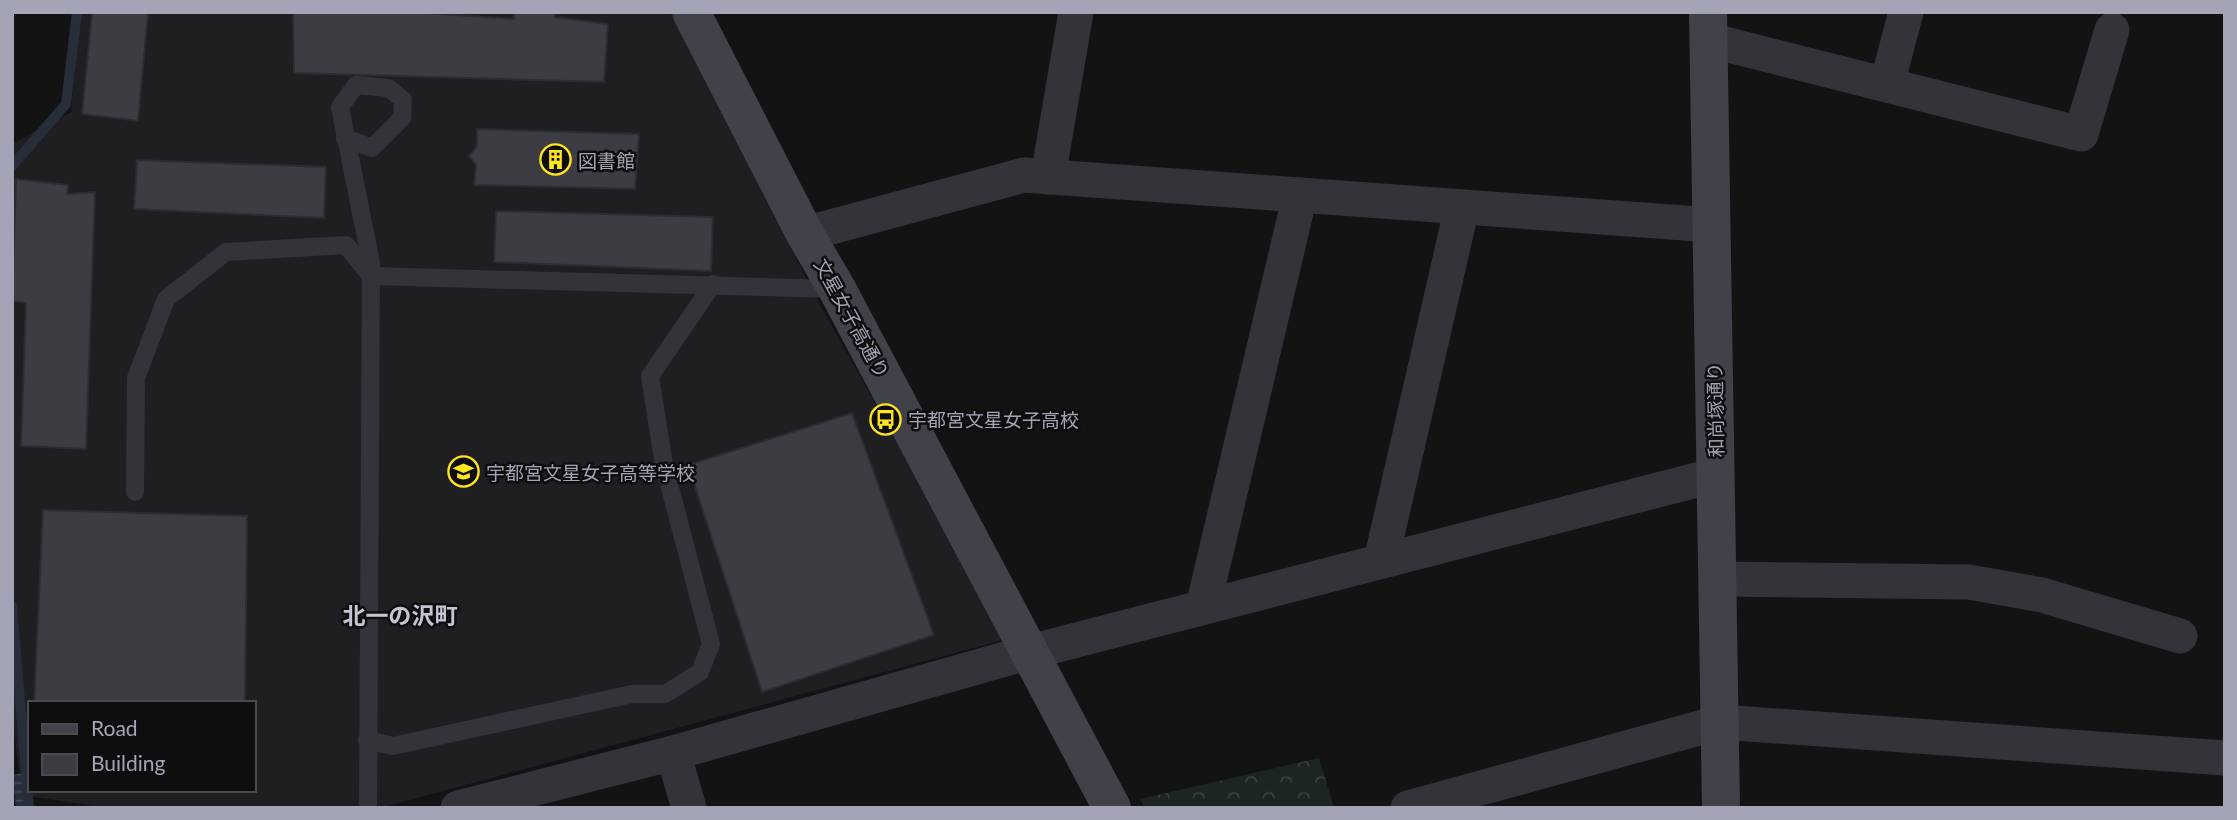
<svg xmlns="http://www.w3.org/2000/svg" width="2237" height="820" viewBox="0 0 2237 820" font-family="Lato,'Noto Sans JP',sans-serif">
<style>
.built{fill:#1f1f22;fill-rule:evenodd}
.park{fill:url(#park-crowns)}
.water{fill:url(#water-rules)}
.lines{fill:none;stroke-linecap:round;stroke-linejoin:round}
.stream{stroke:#282e39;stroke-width:10}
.building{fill:#3c3c42;stroke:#2d2c31;stroke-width:2}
.lane{stroke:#34333a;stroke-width:18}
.street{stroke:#34333a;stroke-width:35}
.secondary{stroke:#41414a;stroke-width:38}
.labels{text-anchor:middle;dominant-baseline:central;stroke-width:5;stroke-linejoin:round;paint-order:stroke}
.poi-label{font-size:19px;fill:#a3a5b6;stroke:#0e0e0f;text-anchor:start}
.street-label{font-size:19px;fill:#a3a5b6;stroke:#0e0e0f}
.quarter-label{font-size:23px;font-weight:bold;fill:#c4c5d2;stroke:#0e0e0f}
</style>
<defs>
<pattern id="park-crowns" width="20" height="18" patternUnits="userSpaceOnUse" patternTransform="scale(1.75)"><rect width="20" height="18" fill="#1c251f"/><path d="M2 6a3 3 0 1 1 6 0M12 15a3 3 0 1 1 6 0" fill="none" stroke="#3a423d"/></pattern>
<pattern id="water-rules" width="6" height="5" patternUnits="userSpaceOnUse" patternTransform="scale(1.75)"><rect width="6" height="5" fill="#282e39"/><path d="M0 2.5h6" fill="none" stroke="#444953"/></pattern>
</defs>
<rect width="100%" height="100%" fill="#131314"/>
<path class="built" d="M 80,12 L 670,12 L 820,305 L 1007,639 L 380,808 L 107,808 L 21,795 L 12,708 L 12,144 L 71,112 ZM 30,703 L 254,703 L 254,790 L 30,790 Z"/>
<path class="park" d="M 1319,758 L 1334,808 L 1145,808 L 1140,799 Z"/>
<path class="water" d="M 24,773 L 27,808 L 16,808 L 13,775 Z"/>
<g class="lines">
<g class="stream">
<path d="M 12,166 L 66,104 L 77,12"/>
<path d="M 12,606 L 29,808"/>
</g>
</g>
<g class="building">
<path d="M 92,12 L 148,12 L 138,121 L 82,114 Z"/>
<path d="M 293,12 L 413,12 L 514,19 L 514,12 L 555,12 L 555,17 L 608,24 L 604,82 L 294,73 Z"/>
<path d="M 477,129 L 639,134 L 635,189 L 474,185 L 476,165 L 469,156 L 477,146 Z"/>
<path d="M 137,160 L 326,167 L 324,218 L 134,209 Z"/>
<path d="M 16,179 L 68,185 L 67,194 L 95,192 L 86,449 L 21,446 L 26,303 L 12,301 Z"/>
<path d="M 496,211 L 713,217 L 711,271 L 494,262 Z"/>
<path d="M 852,413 L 934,635 L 762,692 L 688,465 Z"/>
<path d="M 43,510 L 247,516 L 245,703 L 34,703 Z"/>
</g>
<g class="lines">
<g class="lane">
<path d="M 345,138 L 372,148 L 402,118 L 403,100 L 389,88 L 356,85 L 340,107 L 371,263 L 368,808"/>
<path d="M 135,492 L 136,378 L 166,299 L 226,252 L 346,245 L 371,276 L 835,289"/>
<path d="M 367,740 L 393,746 L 632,694 L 665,694 L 700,672 L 711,644 L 664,465 L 650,376 L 713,284"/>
</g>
<g class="street">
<path d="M 1709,40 L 2081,134 L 2112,30"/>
<path d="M 1887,84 L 1906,12"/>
<path d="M 1048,177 L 1076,12"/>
<path d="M 805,234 L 1024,175 L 1712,225"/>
<path d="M 1381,561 L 1462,207"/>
<path d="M 1718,579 L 1969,582 L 2042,595 L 2180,636"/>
<path d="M 1203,607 L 1300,195"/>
<path d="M 673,753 L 689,808"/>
<path d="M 458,808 L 673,753 L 1030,652 L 1716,475"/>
<path d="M 1408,808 L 1721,722 L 2225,758"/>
</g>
<g class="secondary">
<path d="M 691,12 L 805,234 L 837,289 L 1112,808"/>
<path d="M 1708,12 L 1721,808"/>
</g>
</g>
<defs>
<symbol id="building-ring" viewBox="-11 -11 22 22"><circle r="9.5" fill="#0e0e0f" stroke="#ffe420" stroke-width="1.5"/><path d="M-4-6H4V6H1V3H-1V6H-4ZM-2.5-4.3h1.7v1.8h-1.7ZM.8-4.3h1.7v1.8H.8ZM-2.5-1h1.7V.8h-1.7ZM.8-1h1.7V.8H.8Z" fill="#ffe420"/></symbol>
<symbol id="bus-ring" viewBox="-11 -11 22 22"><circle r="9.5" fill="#0e0e0f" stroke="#ffe420" stroke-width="1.5"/><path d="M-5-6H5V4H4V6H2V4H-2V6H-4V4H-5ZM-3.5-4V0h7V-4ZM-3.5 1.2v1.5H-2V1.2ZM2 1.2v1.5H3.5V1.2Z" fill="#ffe420"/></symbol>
<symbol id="school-ring" viewBox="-11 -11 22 22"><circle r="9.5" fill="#0e0e0f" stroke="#ffe420" stroke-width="1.5"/><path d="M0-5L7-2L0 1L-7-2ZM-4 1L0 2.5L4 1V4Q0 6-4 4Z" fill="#ffe420"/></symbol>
</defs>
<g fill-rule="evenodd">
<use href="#building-ring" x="538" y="142" width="35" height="35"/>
<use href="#bus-ring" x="868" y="402" width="35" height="35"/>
<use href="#school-ring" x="446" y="454" width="35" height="35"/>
</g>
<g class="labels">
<g class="poi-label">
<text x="578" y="160">図書館</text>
<text x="908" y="419">宇都宮文星女子高校</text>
<text x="486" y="472">宇都宮文星女子高等学校</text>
</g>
<g class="street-label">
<text transform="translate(852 318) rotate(61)">文星女子高通り</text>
<text transform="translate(1715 410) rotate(-91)">和尚塚通り</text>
</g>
<g class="quarter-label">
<text x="400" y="615">北一の沢町</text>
</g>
</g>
<rect width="2237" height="820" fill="none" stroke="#a3a5b6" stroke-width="28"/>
<rect x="28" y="701" width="228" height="91" fill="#0e0e0f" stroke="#4a4a52" stroke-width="2"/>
<rect x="42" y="724" width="35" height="10" fill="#41414a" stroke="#4a4a52" stroke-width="2"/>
<text x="91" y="736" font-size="21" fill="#a3a5b6">Road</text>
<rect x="42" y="754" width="35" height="21" fill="#3c3c42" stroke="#4a4a52" stroke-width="2"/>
<text x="91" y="771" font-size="21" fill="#a3a5b6">Building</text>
</svg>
